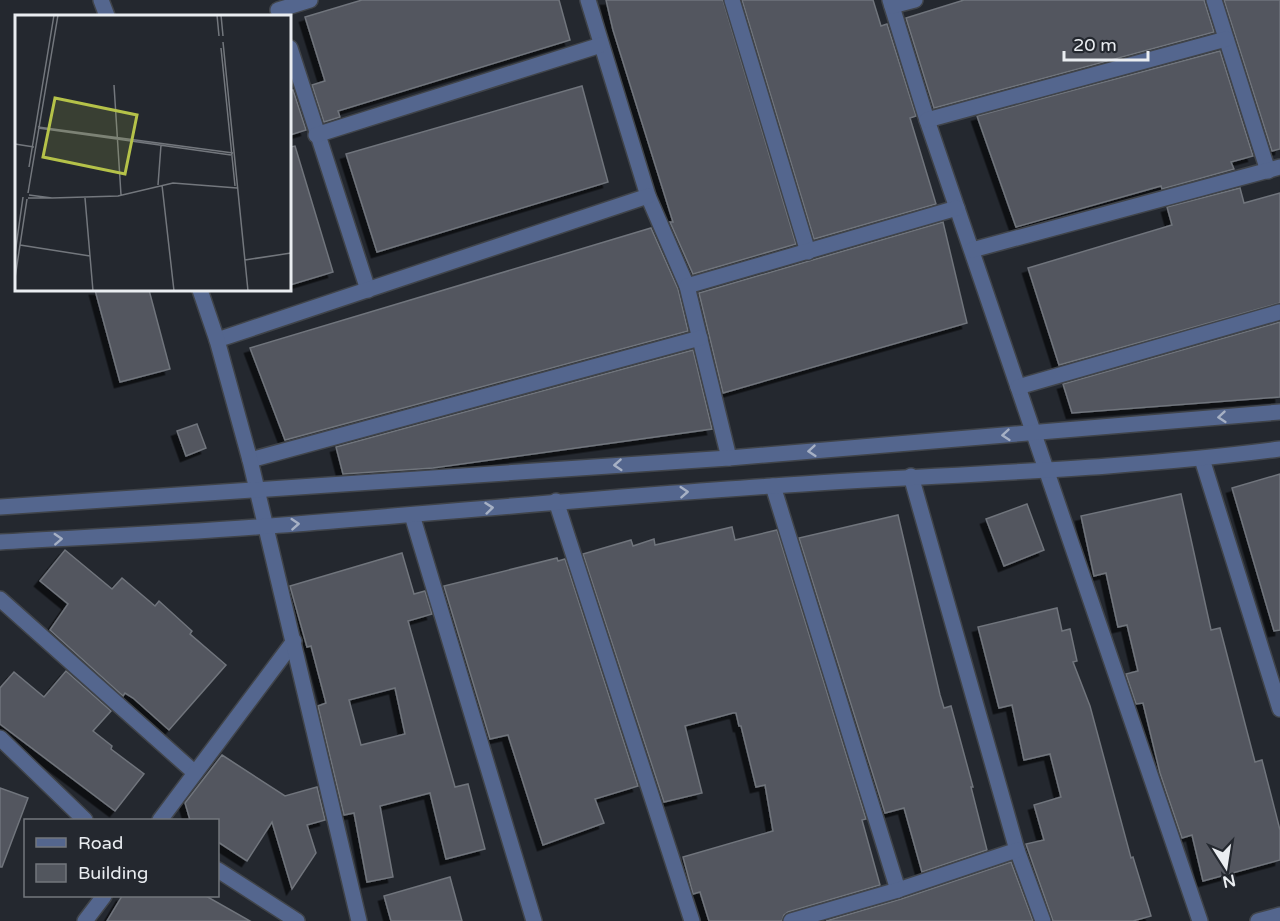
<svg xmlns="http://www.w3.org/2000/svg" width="1280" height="921" viewBox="0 0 1280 921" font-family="'Varela Round',sans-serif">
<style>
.building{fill:#52565e;stroke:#70747c;stroke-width:1.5;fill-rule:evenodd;filter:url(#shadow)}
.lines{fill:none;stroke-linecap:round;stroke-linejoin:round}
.minor-casing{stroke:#40444a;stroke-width:18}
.tertiary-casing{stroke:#40444a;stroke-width:18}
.minor{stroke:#54668e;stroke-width:15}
.tertiary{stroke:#54668e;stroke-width:15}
.oneway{stroke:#a6b0c4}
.inset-road{fill:none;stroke:#73777d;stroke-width:1.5}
.view{fill:#b5c249;fill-opacity:0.15;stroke:#b5c249;stroke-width:3}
.inset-edge{fill:none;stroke:#eaedf1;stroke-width:3}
</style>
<defs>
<filter id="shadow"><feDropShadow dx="-5.5" dy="5.5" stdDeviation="0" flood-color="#0009"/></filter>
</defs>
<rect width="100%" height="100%" fill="#24282f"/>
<g class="building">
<path d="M 362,0 L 559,0 L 570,40 L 338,111 L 340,117 L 324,122 L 312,85 L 325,81 L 305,17 Z"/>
<path d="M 606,0 L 723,0 L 796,244 L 693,274 L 670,222 L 673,222 L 613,30 Z"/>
<path d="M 742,0 L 873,0 L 881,26 L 887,24 L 916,116 L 910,118 L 936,204 L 814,239 Z"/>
<path d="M 964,0 L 1204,0 L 1214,32 L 934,108 L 906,18 Z"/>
<path d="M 1224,0 L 1280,0 L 1280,149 L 1272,151 Z"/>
<path d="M 1220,51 L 1253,156 L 1231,162 L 1234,169 L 1162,189 L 1161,186 L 1016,227 L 977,116 Z"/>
<path d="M 582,86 L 608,182 L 377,252 L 346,154 Z"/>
<path d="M 293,90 L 306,130 L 290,135 L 290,91 Z"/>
<path d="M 295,146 L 333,272 L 290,285 L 290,147 Z"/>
<path d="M 1240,188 L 1244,203 L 1280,193 L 1280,303 L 1059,365 L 1028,268 L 1172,225 L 1167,207 Z"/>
<path d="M 943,222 L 967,323 L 723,393 L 699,293 Z"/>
<path d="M 651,228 L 678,289 L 688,331 L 285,440 L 250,348 Z"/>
<path d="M 95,290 L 149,290 L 170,369 L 120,382 Z"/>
<path d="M 1280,322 L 1280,397 L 1072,413 L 1063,384 Z"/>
<path d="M 693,350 L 712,429 L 433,468 L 343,474 L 336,447 Z"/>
<path d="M 197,424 L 206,448 L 186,456 L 177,431 Z"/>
<path d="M 1280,474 L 1280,630 L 1274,631 L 1232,488 Z"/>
<path d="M 1181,494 L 1211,630 L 1220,628 L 1255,762 L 1262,760 L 1280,830 L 1280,860 L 1203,881 L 1192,835 L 1182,838 L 1160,773 L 1143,703 L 1136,704 L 1126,674 L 1138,671 L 1127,625 L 1118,627 L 1106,573 L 1094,576 L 1081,516 Z"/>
<path d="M 1027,504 L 1044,550 L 1004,566 L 986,519 Z"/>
<path d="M 898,515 L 940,695 L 944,708 L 951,706 L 973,787 L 971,787 L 987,850 L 922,872 L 904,808 L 885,813 L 799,538 Z"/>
<path d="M 732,527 L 735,540 L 777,530 L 866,819 L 862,820 L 880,885 L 788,912 L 784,915 L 782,921 L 709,921 L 700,892 L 693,894 L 683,857 L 773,831 L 765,785 L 756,787 L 741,726 L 739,726 L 736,713 L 733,713 L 685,726 L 702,793 L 664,802 L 583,554 L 631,540 L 633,546 L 654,539 L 655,545 Z"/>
<path d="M 65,550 L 112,589 L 122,578 L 155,606 L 159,601 L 192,631 L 190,634 L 226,665 L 169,730 L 133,698 L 125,693 L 123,696 L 50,630 L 68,604 L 40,581 Z"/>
<path d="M 402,553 L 414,594 L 425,591 L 432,614 L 408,621 L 455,787 L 468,784 L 485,849 L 446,859 L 430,793 L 380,806 L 393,877 L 367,882 L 354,813 L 344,815 L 318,706 L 326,703 L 311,646 L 307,647 L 290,586 ZM 395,688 L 405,734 L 361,745 L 349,700 Z"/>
<path d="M 557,558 L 558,561 L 565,559 L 638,786 L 595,799 L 604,823 L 543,845 L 508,735 L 490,739 L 444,586 Z"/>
<path d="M 1057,608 L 1062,631 L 1070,629 L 1077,661 L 1073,662 L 1090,706 L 1131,858 L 1133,857 L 1151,916 L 1133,921 L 1053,921 L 1026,844 L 1044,840 L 1034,805 L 1061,797 L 1050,754 L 1024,760 L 1012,705 L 999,708 L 978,627 Z"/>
<path d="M 66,671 L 111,711 L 93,731 L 112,746 L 111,749 L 144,774 L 115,811 L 0,724 L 0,688 L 14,672 L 44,697 Z"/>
<path d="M 222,755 L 285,796 L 317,787 L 325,820 L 307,825 L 316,853 L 292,889 L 272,822 L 247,861 L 218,842 L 218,820 L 190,820 L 185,803 Z"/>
<path d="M 0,788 L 28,798 L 2,867 L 0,867 Z"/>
<path d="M 1011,862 L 1033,921 L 826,921 L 901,899 Z"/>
<path d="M 450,877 L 462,921 L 391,921 L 384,896 Z"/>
<path d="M 122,896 L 206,896 L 250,921 L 107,921 Z"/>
</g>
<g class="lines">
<defs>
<g id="minor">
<path d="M 588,0 L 648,196 L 687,286"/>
<path d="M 732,0 L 808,252"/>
<path d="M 890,0 L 927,120 L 1200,921"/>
<path d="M 1214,0 L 1268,171"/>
<path d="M 892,6 L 915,0"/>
<path d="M 278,10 L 310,0"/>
<path d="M 290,48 L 368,290"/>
<path d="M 927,120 L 1226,39"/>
<path d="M 316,135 L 601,45"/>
<path d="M 972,250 L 1280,167"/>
<path d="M 217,340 L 648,196"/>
<path d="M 1018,387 L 1280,312"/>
<path d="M 729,458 L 687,286 L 957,208"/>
<path d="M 1202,459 L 1280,709"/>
<path d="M 250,460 L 700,338"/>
<path d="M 911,476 L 1017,850 L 1043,921"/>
<path d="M 773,486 L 898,890"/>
<path d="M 556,501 L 692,921"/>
<path d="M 412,515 L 534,921"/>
<path d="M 0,599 L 195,773"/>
<path d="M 0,738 L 85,820"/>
<path d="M 160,820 L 294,641"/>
<path d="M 218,870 L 297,921"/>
<path d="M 85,921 L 104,896"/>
<path d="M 791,921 L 898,890 L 1017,850"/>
<path d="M 1258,921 L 1280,915"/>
</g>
<g id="tertiary">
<path d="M 101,0 L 107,16"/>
<path d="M 200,290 L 217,340 L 250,460 L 359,921"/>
<path d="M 0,507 L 729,458 L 1280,412"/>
<path d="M 0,542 C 90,537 180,533 270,526 C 438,513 605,497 772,486 C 941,474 1111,471 1280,449"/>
</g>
</defs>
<use href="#minor" class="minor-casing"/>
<use href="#tertiary" class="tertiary-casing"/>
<use href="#minor" class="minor"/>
<use href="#tertiary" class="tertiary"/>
</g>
<defs><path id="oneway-chevron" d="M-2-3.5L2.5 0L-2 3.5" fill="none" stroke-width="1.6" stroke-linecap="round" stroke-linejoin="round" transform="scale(1.5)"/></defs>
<g class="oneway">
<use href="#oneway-chevron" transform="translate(1222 417) rotate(175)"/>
<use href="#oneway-chevron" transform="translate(1006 435) rotate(175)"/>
<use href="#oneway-chevron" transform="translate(812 451) rotate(175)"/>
<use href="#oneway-chevron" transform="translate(618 465) rotate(176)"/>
<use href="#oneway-chevron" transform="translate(684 492) rotate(-4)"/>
<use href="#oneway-chevron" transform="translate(489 508) rotate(-6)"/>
<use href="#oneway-chevron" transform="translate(295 524) rotate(-4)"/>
<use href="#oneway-chevron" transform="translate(58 539) rotate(-3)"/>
</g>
<g transform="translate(15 15)">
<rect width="276" height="276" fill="#24282f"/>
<path class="inset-road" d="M 202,0 L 204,21M 206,0 L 208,21M 208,27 L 233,276M 206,33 L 220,171M 99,70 L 106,180M 23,112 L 218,138M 23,113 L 216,140M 0,129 L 19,132M 14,152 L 39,0M 143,170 L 146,130M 147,170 L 159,276M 13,178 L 43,0M 13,183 L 37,183 L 14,180M 37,183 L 103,181 L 158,168 L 222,173M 70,183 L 78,276M 5,230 L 75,241M 0,239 L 8,182M 230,245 L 276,238M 0,263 L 12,184"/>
<path class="view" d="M 40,83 L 122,100 L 110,159 L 28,142 Z"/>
<rect width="276" height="276" class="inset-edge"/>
</g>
<rect x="24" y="819" width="195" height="78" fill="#24282f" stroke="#73777d" stroke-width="1.5"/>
<rect x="36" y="838" width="30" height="9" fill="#54668e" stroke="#73777d" stroke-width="1.5"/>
<text x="78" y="849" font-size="18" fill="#eaedf1">Road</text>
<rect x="36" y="864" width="30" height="18" fill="#52565e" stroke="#73777d" stroke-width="1.5"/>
<text x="78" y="879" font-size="18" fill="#eaedf1">Building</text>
<g transform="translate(1226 867) rotate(168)" stroke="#24282f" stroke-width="4.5" paint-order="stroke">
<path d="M0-4.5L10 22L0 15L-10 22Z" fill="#eaedf1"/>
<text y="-9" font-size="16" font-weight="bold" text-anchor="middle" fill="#eaedf1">N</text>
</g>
<path d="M1064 51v9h84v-9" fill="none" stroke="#eaedf1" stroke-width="3"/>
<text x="1073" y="51" font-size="18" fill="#eaedf1" stroke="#24282f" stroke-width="4.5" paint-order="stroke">20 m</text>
</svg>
